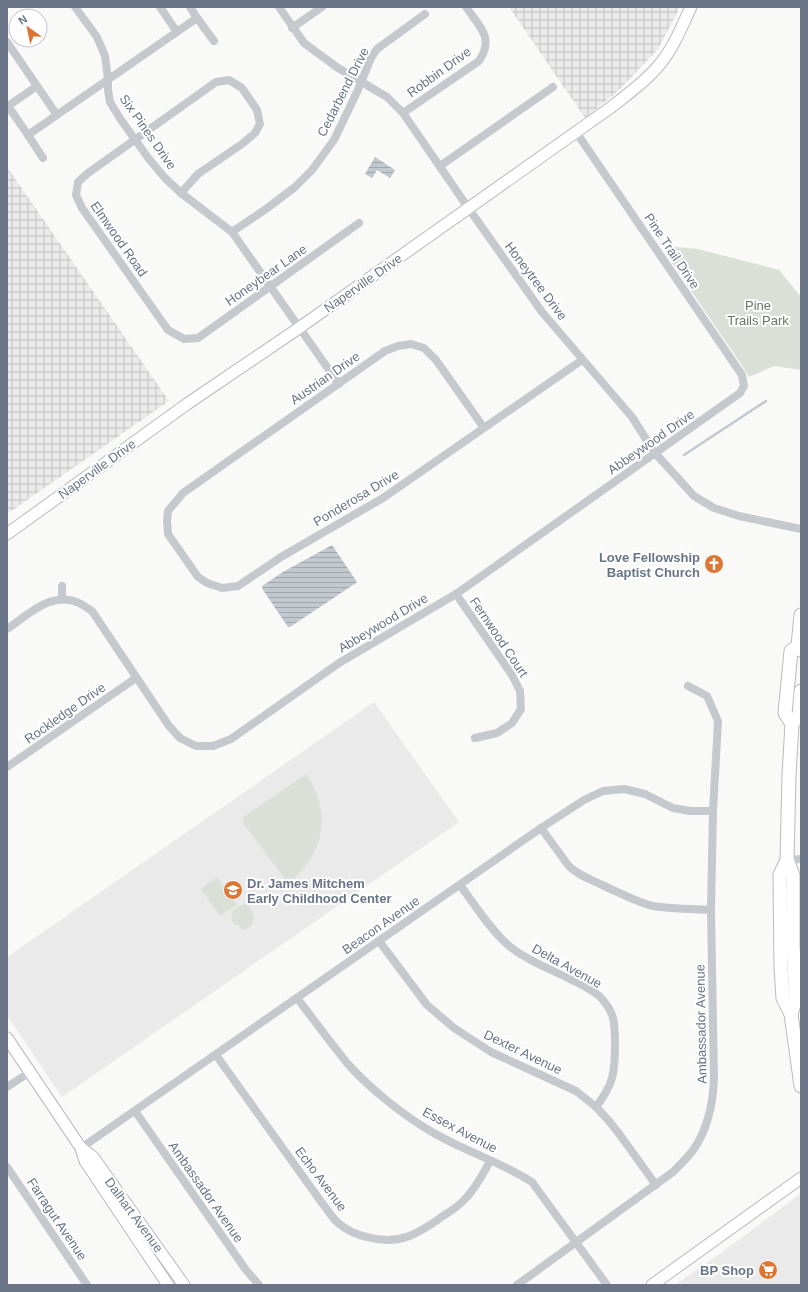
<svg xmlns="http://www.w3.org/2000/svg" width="808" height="1292" viewBox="0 0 808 1292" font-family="Helvetica,sans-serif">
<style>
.built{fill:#eaeaea}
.industrial{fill:url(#industrial-grid)}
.park{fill:#dae0d8}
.water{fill:url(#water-rules)}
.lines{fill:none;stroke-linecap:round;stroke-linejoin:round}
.stream{stroke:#c1c8ce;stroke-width:2.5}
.secondary-casing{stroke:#b7bbc0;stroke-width:13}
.primary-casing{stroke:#b8bbc0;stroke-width:15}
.street{stroke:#c5c8cc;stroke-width:8}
.secondary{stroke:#fff;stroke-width:11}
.primary{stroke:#fff;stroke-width:13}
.labels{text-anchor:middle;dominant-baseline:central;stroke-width:4;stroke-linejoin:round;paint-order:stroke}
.street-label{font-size:13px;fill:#697586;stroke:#fff}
.park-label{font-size:13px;fill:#657964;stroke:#fff}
.poi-label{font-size:13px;font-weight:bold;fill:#697586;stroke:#fff;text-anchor:end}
</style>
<defs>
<pattern id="industrial-grid" width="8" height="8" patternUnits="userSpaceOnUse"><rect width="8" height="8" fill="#eaeaea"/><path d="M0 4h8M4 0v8" fill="none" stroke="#c2c2c3"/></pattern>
<pattern id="water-rules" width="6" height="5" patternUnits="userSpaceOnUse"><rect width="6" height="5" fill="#c1c8ce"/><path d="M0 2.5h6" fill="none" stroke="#a1a7ad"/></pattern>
</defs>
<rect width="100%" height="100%" fill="#f9f9f7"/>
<g class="built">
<path d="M 374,702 L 459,822 L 62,1097 L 7,1015 L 7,957 Z"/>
<path d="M 800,1194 L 801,1194 L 801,1285 L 675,1285 L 725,1250 Z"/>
</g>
<g class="industrial">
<path d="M 509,7 L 680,7 L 658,49 L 619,90 L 585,118 Z"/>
<path d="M 7,167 L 169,401 L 7,514 Z"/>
</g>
<g class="park">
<path d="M 665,246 L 698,249 L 779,270 L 801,297 L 801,370 L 774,366 L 749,377 L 741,364 L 668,257 Z"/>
<path d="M 306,774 C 333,812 324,856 288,883 L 243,823 L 242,820 L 245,816 Z"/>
<path d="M 217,877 L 237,905 L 220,916 L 201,889 Z"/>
<path d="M 246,904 L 249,905 L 249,907 C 257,914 254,928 244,930 L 241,929 L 238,925 L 235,925 L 231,920 L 233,917 L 231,913 L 239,906 Z"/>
</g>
<g class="water">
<path d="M 375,157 L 395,170 L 390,178 L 377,170 L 372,178 L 365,174 Z"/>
<path d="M 332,545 L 357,582 L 356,583 L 290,627 L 288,627 L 263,590 L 262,586 L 283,572 Z"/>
</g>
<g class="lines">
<path class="stream" d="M 684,455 L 766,401"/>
<defs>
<g id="secondary">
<path d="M 7,534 L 187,404 L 299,328 L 610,108 C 628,94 646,81 660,64 C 674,47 682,26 691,7"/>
<path d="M 7,1038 L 81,1148 L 85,1161 L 168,1285"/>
<path d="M 81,1148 L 93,1157 L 184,1285"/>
<path d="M 652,1285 L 801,1178"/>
</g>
<g id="primary">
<path d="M 801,615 L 798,646 L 801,650"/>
<path d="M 792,724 L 785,713 L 791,651 L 798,646"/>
<path d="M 787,860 L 780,875 L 781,968 L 783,998 L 791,1014 L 801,1086"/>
<path d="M 791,1014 L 796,998 L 793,945 L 793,875 L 787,860 L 789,775 L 792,724 L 799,715 L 801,691"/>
</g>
</defs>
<use href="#secondary" class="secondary-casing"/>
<use href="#primary" class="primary-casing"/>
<g class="street">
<path d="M 75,7 L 97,37 L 105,56 L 108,79 L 108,90 L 110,102 L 121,120 L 149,159 L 165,178 L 181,193 L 232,232 L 339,384"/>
<path d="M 160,7 L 177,32"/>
<path d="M 279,7 L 304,43 L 338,68 L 387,97 L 403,113 L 469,209 L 542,312 L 632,417 L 655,453 L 694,496 L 714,508 L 739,516 L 801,529"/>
<path d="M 197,18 L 214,41"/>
<path d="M 292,28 L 322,7"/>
<path d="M 7,42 L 37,86"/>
<path d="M 403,113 L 479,61 C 495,38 479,26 466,7"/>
<path d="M 57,115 L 37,86 L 8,106 L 28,135 L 197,18 L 190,7"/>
<path d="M 28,135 L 43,158"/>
<path d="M 440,166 L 553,87"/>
<path d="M 181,193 L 198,174 L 242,144 L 255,133 L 260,124 L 257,110 L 242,88 L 229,80 L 216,82 L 88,173 L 78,182 L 76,195 L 82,208 L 168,330 L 184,339 L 198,338 L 359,223"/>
<path d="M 232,232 L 266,209 L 295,187 L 312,170 L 334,140 L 357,92 L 371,58 L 377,49 L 425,14"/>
<path d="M 484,428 L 436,360 L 424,348 L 411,344 L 398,346 L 385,351 L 183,493 L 168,511 L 167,521 L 168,534 L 198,577 L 207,583 L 222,588 L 238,586 L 281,557 L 383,498 L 582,360"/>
<path d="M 456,594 L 512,675 L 520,691 L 521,709 L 512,723 L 497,733 L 475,738"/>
<path d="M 62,599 L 62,586"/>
<path d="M 7,629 C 28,615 52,590 79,603 C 83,605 87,608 92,611 L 169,726 L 180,738 L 196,746 L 213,746 L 231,739 L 339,663 L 456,594 L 740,393 L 744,386 L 742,375 L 576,132"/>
<path d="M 7,767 L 136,678"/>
<path d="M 541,828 L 568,865 C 577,875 590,879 602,885 C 618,892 636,902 653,906 C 672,909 692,909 711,910"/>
<path d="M 787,860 L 801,859"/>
<path d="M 460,885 C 475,905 489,928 508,945 C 526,960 550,969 572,980 C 581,984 590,989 598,995 C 604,1000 611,1010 613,1018 C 615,1026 615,1037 615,1045 C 615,1073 613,1085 596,1107"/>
<path d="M 379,941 L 427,1005 L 454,1028 L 491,1052 L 576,1091 L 596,1107 L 609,1121 L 620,1135 L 656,1185"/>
<path d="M 297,998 C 314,1020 330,1042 347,1063 C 368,1087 404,1116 432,1132 C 464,1151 501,1162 532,1182 L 607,1285"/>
<path d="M 216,1055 L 322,1203 C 327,1209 331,1216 337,1222 C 345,1229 357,1235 367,1237 C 399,1246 418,1234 443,1216 C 451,1211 459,1206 465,1199 C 476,1188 483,1174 490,1161"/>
<path d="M 7,1087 L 30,1072"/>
<path d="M 135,1111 L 246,1270 L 259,1285"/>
<path d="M 81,1148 L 541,828 L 584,800 L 603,791 L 624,789 L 645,794 L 673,808 L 690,811 L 713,811"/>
<path d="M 7,1167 L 87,1285"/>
<path d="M 517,1285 L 673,1172 C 680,1165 688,1157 694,1149 C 708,1128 713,1103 714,1079 L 711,910 L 713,811 L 718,721 L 707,696 L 688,686"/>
</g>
<use href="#secondary" class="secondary"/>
<use href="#primary" class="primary"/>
</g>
<defs>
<symbol id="church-disc" viewBox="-11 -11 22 22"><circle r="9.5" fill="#db7634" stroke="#fff"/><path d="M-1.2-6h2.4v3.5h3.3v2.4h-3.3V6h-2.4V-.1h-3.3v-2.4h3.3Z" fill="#fff"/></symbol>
<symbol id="school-disc" viewBox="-11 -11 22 22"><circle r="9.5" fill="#db7634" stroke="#fff"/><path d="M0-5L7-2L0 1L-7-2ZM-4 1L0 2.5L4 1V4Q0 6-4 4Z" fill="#fff"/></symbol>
<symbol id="supermarket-disc" viewBox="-11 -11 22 22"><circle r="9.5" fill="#db7634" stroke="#fff"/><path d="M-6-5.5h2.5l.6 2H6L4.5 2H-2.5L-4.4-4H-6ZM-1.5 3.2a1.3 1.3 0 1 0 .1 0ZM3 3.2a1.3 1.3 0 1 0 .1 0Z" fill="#fff"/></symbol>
</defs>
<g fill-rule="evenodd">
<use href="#church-disc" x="703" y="553" width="22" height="22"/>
<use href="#school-disc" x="222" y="879" width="22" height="22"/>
<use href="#supermarket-disc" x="757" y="1259" width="22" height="22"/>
</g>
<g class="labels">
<g class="street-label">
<text transform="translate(439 72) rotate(-36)">Robbin Drive</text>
<text transform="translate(343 92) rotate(-63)">Cedarbend Drive</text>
<text transform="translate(148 132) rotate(55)">Six Pines Drive</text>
<text transform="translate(119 239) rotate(55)">Elmwood Road</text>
<text transform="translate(672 251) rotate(56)">Pine Trail Drive</text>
<text transform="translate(266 275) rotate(-35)">Honeybear Lane</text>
<text transform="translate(536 281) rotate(53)">Honeytree Drive</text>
<text transform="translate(363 283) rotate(-35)">Naperville Drive</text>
<text transform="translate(325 378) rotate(-35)">Austrian Drive</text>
<text transform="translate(651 442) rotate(-35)">Abbeywood Drive</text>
<text transform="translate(97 469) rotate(-36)">Naperville Drive</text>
<text transform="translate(356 498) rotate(-31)">Ponderosa Drive</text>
<text transform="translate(383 623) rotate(-31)">Abbeywood Drive</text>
<text transform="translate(499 637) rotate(56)">Fernwood Court</text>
<text transform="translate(65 713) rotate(-35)">Rockledge Drive</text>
<text transform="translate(381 925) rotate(-35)">Beacon Avenue</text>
<text transform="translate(567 966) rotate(29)">Delta Avenue</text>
<text transform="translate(701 1024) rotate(-91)">Ambassador Avenue</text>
<text transform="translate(523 1052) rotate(26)">Dexter Avenue</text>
<text transform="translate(460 1130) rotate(28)">Essex Avenue</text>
<text transform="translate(321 1179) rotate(53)">Echo Avenue</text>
<text transform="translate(206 1192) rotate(55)">Ambassador Avenue</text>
<text transform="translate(134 1215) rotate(54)">Dalhart Avenue</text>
<text transform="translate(57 1219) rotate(56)">Farragut Avenue</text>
</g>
<g class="park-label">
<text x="758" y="305">Pine<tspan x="758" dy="15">Trails Park</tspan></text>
</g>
<g class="poi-label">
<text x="700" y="557">Love Fellowship<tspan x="700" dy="15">Baptist Church</tspan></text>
<text x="247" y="883" text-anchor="start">Dr. James Mitchem<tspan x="247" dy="15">Early Childhood Center</tspan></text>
<text x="754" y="1270">BP Shop</text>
</g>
</g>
<rect width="808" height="1292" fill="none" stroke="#697586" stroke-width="16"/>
<g transform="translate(28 28) rotate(327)"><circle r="19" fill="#ffffff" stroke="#c3c8cf"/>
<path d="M0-3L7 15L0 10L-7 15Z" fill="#db7634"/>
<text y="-6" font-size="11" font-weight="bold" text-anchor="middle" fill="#697586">N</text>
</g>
</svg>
